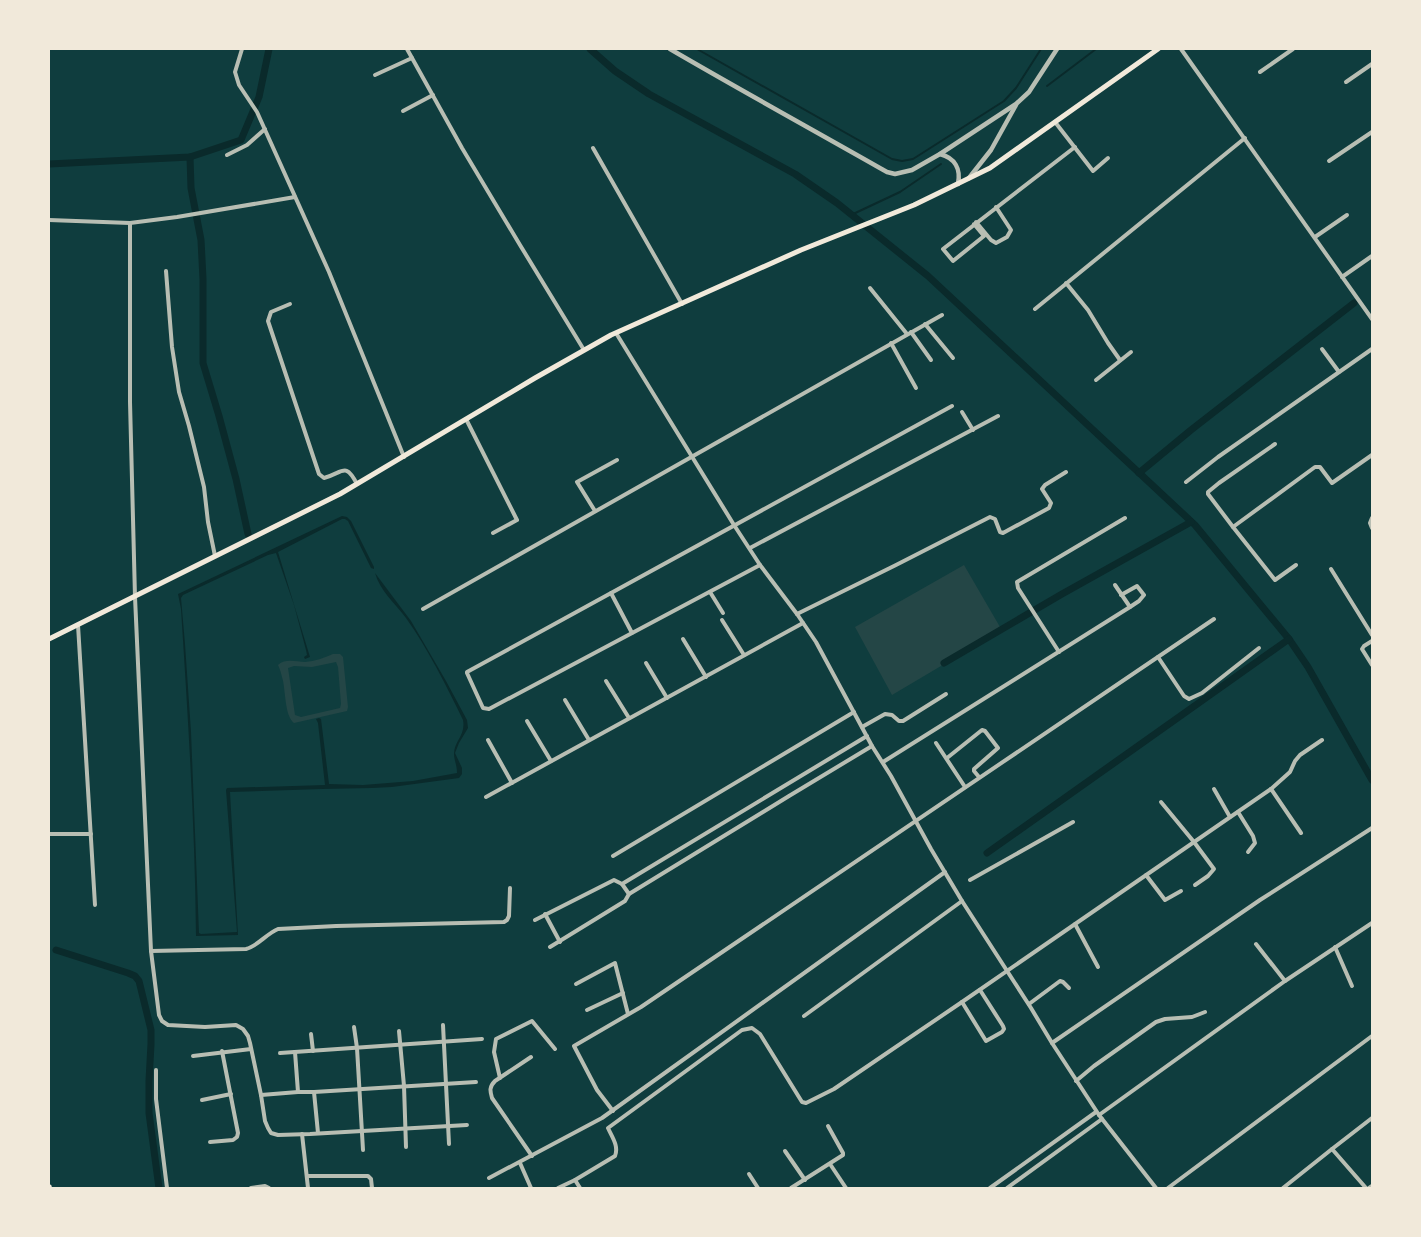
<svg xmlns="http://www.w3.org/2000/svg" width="1421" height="1237" viewBox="0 0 1421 1237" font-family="'PT Sans Narrow',sans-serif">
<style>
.green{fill:#244646;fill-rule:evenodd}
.water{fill:#0a2a2b}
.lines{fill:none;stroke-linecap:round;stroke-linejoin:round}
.stream{stroke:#0a2a2b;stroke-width:2}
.canal{stroke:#0a2a2b;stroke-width:7}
.minor{stroke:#b8beb3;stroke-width:4}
.tertiary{stroke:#b8beb3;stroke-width:4.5}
.secondary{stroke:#f1e9da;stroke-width:5}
.primary{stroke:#f1e9da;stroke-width:5.5}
</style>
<rect width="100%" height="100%" fill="#0f3d3e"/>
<g class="green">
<path d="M 964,565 L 1000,627 L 944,661 L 941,666 L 892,695 L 855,627 Z"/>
<path d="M 333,654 L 340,654 L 343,657 L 348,707 L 347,711 L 294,723 C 284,715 286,689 282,677 C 281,673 280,669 278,665 C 286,658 296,662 305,662 C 315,661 324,658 333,654 ZM 336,662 L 338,667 L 341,704 L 340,708 L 301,717 L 295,715 L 288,668 L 294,666 L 312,667 Z"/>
</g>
<path class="water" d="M 342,516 L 347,517 L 351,521 L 374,567 L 374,569 L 371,568 L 348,521 L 345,519 L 342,519 L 278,552 L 310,657 L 305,659 L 304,657 L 307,655 L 306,650 L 294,605 L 276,553 L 268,555 L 183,595 L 181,598 L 185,644 L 191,732 L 199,933 L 201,934 L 237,932 L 226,790 L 227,788 L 325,785 L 318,723 L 316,719 L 319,718 L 321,719 L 329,784 L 363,785 L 413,781 L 457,773 C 457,765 454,760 454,754 C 454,741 466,735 463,720 C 446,685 428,649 406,618 C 395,603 380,591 375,573 L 411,621 L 446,681 L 467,720 L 468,728 L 459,743 L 455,753 L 462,768 L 462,774 L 459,778 L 392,787 L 372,788 L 322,789 L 230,792 L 238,935 L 196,936 C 195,827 188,718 181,609 L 178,594 Z"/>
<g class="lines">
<g class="stream">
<path d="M 697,49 L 892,159 L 902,161 L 913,159 L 1004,101 L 1016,88 L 1041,49"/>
<path d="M 1047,86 L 1096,49"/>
<path d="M 851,215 L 900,192 L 941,164"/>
</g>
<g class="canal">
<path d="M 590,49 L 615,71 L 649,94 L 795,174 L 837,203 L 928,276 L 1195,525 L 1289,639 L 1308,667 L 1372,780"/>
<path d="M 190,157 L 191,188 L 201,240 L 203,279 L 203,363 L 219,416 L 236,479 L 248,534"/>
<path d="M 49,164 L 190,157 L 241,140 L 259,97 L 269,49"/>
<path d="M 1139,473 L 1191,430 L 1354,303"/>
<path d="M 944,663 L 1062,594 L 1191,522"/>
<path d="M 987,853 L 1289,639"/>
<path d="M 56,950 L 128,973 L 135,976 L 139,981 L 151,1030 L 151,1044 L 149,1081 L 149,1113 L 159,1188"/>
</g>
<g class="minor">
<path d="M 242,49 L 235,72 L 239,85 L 257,112 L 329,272 L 404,457"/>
<path d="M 407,49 L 462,148 L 520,245 L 584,350"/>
<path d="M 1181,49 L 1372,319"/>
<path d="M 1260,72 L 1293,49"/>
<path d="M 375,75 L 412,58"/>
<path d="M 1346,82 L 1372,64"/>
<path d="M 403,111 L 433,95"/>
<path d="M 1055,122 L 1093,171 L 1108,158"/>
<path d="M 593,148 L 682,304"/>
<path d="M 227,155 L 247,145 L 265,129"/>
<path d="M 1329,161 L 1372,132"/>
<path d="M 49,220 L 130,223 L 177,217 L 295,197"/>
<path d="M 976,222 L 991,240 L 996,243 L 1007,237 L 1011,230 L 996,207"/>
<path d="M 130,223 L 130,402 L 135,597 L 151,951 L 159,1015 L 162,1021 L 168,1025 L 205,1027 L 236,1025 L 243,1029 L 248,1036 L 250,1043 L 261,1095 L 265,1121 L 268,1128 L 271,1133 L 278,1135 L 310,1134 L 467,1125"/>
<path d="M 974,224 L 984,236 L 953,261 L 943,249 L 1075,147"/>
<path d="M 1315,237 L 1347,215"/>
<path d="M 166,271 L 172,347 L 179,392 L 189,426 L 204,487 L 208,522 L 215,556"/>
<path d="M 1342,277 L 1372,256"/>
<path d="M 1066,283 L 1088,310 L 1108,343 L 1120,360"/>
<path d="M 870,288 L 907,334"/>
<path d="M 290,304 L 271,312 L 268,321 L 319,474 L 324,478 C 343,473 345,461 357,484"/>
<path d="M 1035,309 L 1245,138"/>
<path d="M 925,324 L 953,358"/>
<path d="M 911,332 L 931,360"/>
<path d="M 616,333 L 734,525 L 760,565 L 797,614 L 816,642 L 872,746 L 891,776 L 931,849 L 962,901 L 1031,1008 L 1052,1043 L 1099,1115 L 1156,1188"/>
<path d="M 891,343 L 916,388"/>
<path d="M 1322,349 L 1339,372"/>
<path d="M 1096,380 L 1131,352"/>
<path d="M 962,412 L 973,430"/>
<path d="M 466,419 L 517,520 L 493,533"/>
<path d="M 1186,482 L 1218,457 L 1372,349"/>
<path d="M 595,511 L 577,482 L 617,460"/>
<path d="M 1372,518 L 1370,523 L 1372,528"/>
<path d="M 1233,527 L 1208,494 L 1208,492 L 1219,483 L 1275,444"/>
<path d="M 750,548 L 998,416"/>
<path d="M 760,565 L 489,709 L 483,708 L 467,673 L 467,672 L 952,406"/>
<path d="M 1296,565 L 1275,580 L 1233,527 L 1315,467 L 1320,467 L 1332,483 L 1372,455"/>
<path d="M 1331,569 L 1372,635"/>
<path d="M 1115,585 L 1130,607"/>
<path d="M 710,592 L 723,613"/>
<path d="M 611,593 L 632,633"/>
<path d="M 423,609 L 942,315"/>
<path d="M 797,614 L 896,565 L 990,517 L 995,519 L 1000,532 L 1003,533 L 1049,508 L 1051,503 L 1042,489 L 1045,485 L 1066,472"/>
<path d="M 722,620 L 744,655"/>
<path d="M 78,625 L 95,905"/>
<path d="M 683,639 L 706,677"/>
<path d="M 1372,641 L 1364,646 L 1362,649 L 1372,665"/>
<path d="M 1059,652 L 1018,588 L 1017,582 L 1125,518"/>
<path d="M 1158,657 L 1184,696 L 1189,699 L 1202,693 L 1259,648"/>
<path d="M 646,663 L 667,698"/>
<path d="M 606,681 L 629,718"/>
<path d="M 565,700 L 589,740"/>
<path d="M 527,721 L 551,761"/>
<path d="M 862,727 L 885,714 L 892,715 L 899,721 L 903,721 L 946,694"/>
<path d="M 488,740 L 512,783"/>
<path d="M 936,743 L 965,787"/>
<path d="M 947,758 L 982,730 L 985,731 L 998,748 L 974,769 L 974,771 L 979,777"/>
<path d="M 883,762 L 1130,607 L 1139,601 L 1144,595 L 1137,586 L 1121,595"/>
<path d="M 1214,789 L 1230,817"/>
<path d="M 1271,789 L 1301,833"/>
<path d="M 486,797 L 803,623"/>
<path d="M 1161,802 L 1194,842 L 1214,869 L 1208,876 L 1195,885"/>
<path d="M 1238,812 L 1253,836 L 1255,843 L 1248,852"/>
<path d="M 49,834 L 91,834"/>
<path d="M 613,856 L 854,712"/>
<path d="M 1146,875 L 1165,900 L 1181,891"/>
<path d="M 970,880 L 1073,822"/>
<path d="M 622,884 L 629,894"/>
<path d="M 545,914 L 560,942"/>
<path d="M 535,920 L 614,880 L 622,884 L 867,736"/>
<path d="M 1075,924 L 1098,967"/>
<path d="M 1256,944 L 1285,981"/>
<path d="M 550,947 L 625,901 L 629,894 L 789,796 L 872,746"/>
<path d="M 1335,947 L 1352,986"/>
<path d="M 151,951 L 246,949 C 258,946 266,934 278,929 L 336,926 L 504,922 L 507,920 L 509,916 L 510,888"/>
<path d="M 576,984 L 615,963 L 628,1014"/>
<path d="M 962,1002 L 986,1041 L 1002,1032 L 1004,1029 L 1003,1026 L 980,990"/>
<path d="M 1029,1004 L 1060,981 L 1063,982 L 1069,988"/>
<path d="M 587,1010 L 623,993"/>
<path d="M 804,1016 L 962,901"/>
<path d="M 443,1025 L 449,1144"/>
<path d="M 354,1027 L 357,1048 L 363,1150"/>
<path d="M 399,1031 L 404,1086 L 406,1147"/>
<path d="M 311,1034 L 313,1051"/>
<path d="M 1052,1043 L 1260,900 L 1372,828"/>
<path d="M 295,1052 L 298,1092"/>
<path d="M 280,1053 L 482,1039"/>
<path d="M 193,1056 L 251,1049"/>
<path d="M 531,1057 L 495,1081 C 489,1087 490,1091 492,1098 L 532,1156"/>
<path d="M 156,1070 L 156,1099 L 167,1188"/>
<path d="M 500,1078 L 494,1052 L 496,1039 L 532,1021 L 555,1049"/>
<path d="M 1076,1081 L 1094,1066 L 1156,1022 L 1165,1019 L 1192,1017 L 1205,1012"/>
<path d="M 314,1092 L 318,1133"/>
<path d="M 261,1095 L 298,1092 L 314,1092 L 476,1082"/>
<path d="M 202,1100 L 231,1094"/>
<path d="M 613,1111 L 597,1090 L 574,1046 L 641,1007 L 1214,619"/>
<path d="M 1099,1115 L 1285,981 L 1372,923"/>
<path d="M 302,1134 L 308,1188"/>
<path d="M 210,1142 L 233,1140 L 237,1137 L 238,1133 L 222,1051"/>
<path d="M 1332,1149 L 1366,1188"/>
<path d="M 785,1151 L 805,1180"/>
<path d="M 520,1163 L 531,1188"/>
<path d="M 830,1164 L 846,1188"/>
<path d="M 749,1174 L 758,1188"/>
<path d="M 307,1176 L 368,1176 L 371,1179 L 372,1188"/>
<path d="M 489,1178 L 602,1118 L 945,872"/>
<path d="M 575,1180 L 580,1188"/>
<path d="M 251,1188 L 265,1186 L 269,1188"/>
<path d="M 558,1188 L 575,1180 L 615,1156 C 619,1146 612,1137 608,1128 L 742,1030 L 752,1028 L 760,1034 L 802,1102 L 806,1103 L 834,1089 L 962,1002 L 1271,789 L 1290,772 L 1295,761 L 1300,755 L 1322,740"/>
<path d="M 791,1188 L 843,1155 L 843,1153 L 828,1126"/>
<path d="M 990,1188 L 1096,1112"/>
<path d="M 1007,1188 L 1102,1119"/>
<path d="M 1168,1188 L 1372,1036"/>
<path d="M 1283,1188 L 1332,1149 L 1372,1118"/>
<path d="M 1369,1188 L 1372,1186"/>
</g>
<g class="tertiary">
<path d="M 670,49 C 742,91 815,131 887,172 L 895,174 L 912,170 L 940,154 L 1016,104 L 1029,92 L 1057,49"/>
<path d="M 940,154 C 955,158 961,169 958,184"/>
<path d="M 969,178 L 991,150 L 1016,105"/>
</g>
<path class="secondary" d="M 49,639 L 340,494 L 535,378 L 611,335 L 801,250 L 914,205 L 990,168 L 1158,49"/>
<path class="primary" d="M 49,1187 L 49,1188"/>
</g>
<rect width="1421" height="1237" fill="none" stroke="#f1e9da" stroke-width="100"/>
</svg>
